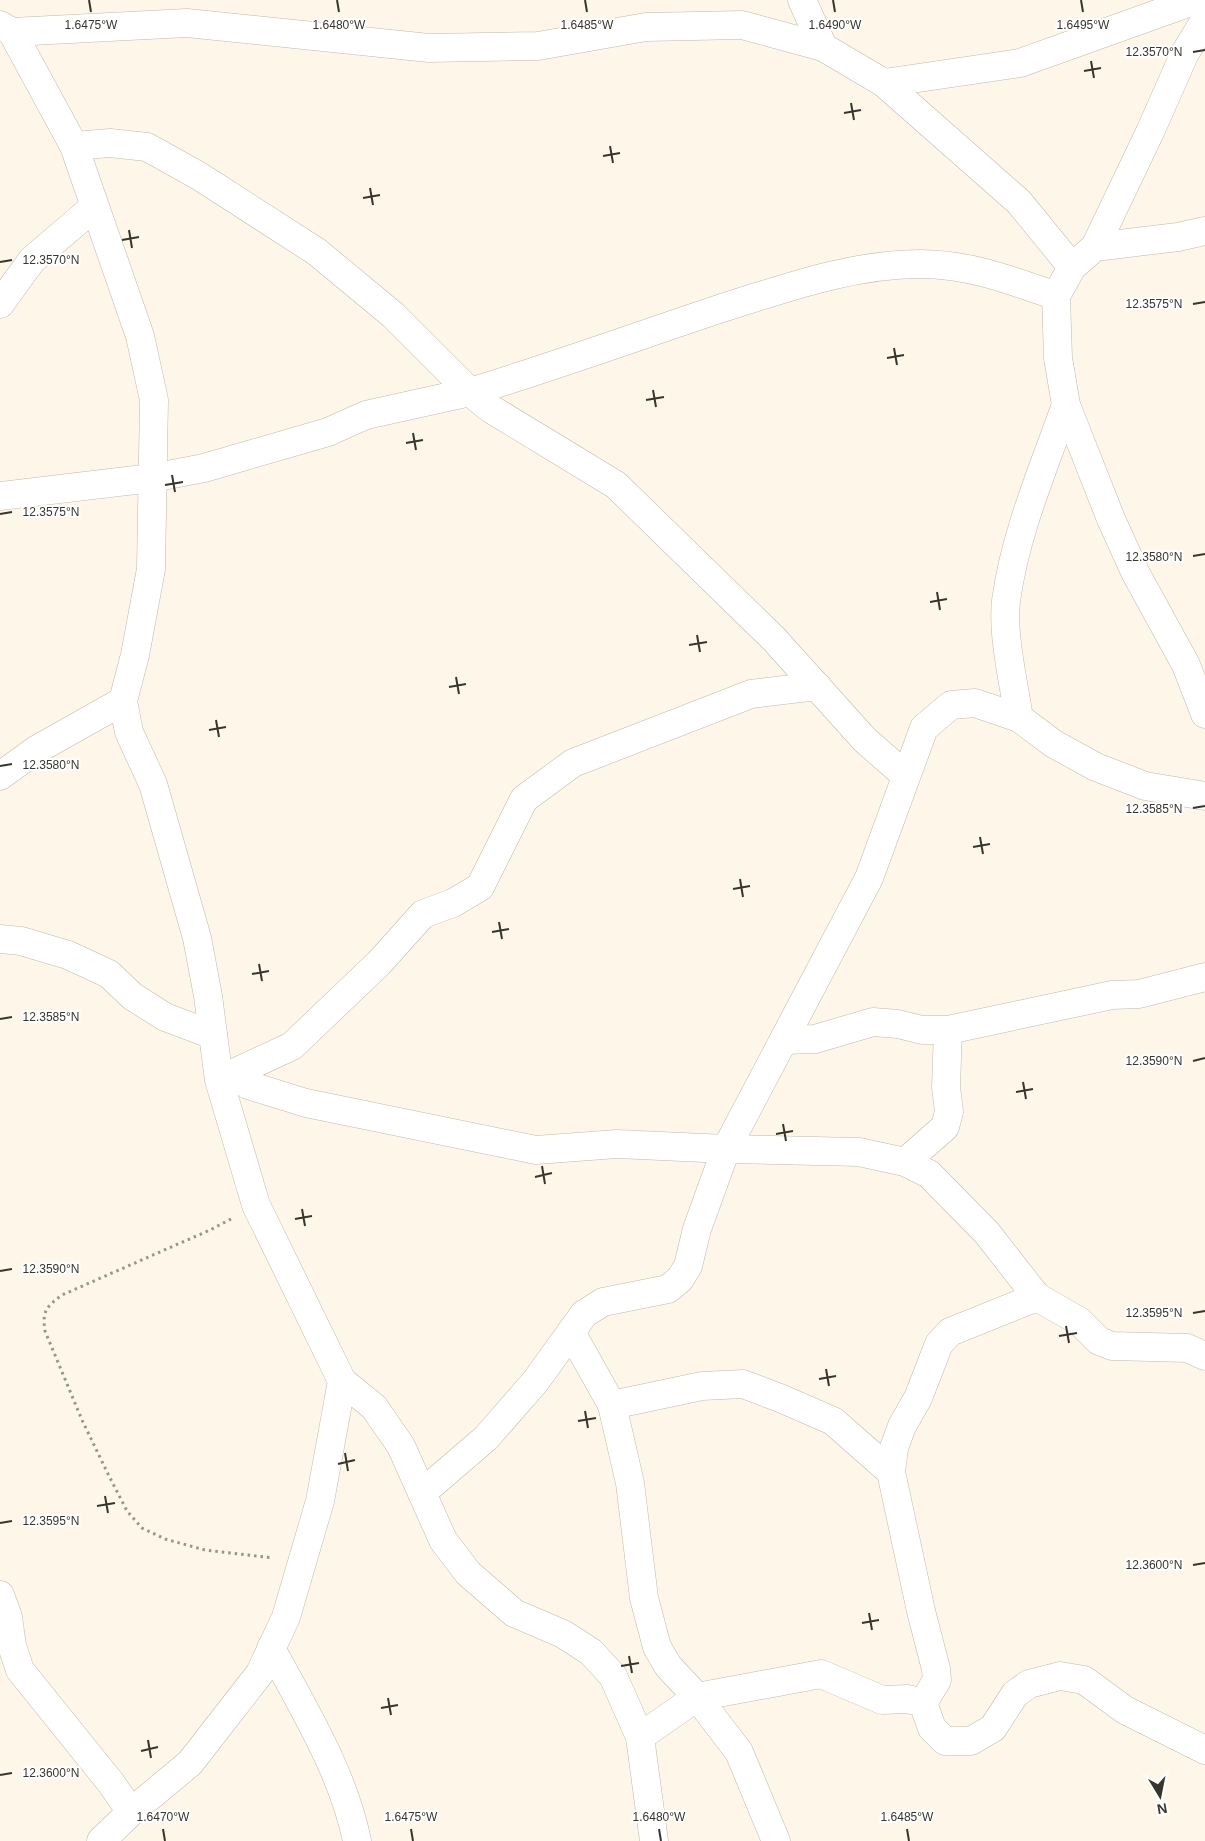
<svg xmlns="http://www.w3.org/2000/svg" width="1205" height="1841" viewBox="0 0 1205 1841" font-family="Arial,sans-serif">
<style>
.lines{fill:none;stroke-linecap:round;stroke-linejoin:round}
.street-casing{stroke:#c0b9ab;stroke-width:29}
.path{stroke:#99948a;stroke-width:3;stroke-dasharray:2.5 4;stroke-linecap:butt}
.street{stroke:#fff;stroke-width:28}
.ticks{fill:none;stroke:#38352f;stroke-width:2}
.ticks-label{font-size:12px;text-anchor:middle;fill:#38352f;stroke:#fff;stroke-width:4;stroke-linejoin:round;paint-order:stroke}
</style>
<rect width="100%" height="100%" fill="#fef7e9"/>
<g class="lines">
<defs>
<g id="street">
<path d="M 802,0 L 823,47"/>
<path d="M 0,25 L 12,32 L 187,23 L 429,48 L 538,46 L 646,27 L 742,25 L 823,47 L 884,83 L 1019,202 L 1072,267"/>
<path d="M 12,32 L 74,146 L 140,336 L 154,400 L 151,569 L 135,655 L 123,701 L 129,732 L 153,784 L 197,938 L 208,996 L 219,1080 L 256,1205 L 342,1381 L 320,1501 L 286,1617 L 260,1673 L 190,1763 L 131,1812 L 101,1841"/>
<path d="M 884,83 L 1020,63 L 1196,0"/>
<path d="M 74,146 L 110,143 L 147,147 L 199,176 L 317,252 L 393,315 L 470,392 C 555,366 638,336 722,308 C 786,288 852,264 920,264 C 969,264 1010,280 1056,296"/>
<path d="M 1205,231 L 1178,237 L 1095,247 L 1072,267 L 1056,296 L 1058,358 L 1066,405 L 1111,519 L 1135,572 L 1186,665 L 1205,714"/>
<path d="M 1095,247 L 1150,132 L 1185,53 L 1205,20"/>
<path d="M 0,304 L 32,260 L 94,207"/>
<path d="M 0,496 L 152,478 L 204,468 L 328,432 L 366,415 L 470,392 L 491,409 L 616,485 L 774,639 L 865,740 L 906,776"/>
<path d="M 1019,718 C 1014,685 1002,634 1006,601 C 1015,534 1043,469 1066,405"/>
<path d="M 0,776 L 36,750 L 123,701"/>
<path d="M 0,939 L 21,941 L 68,955 L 109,974 L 132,996 L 165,1017 L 213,1035"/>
<path d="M 785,1040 L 815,1039 L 873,1022 L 898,1024 L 922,1030 L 948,1030 L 1112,995 L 1139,994 L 1205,977"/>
<path d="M 236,1072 L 248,1085 L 306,1103 L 536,1150 L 617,1144 L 726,1149 L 859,1152 L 905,1162 L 929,1174 L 987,1233 L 1037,1297 L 1079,1321 L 1099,1341 L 1112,1346 L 1187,1348 L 1205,1356"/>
<path d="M 221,1079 L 292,1046 L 379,963 L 423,914 L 453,903 L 480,887 L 524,799 L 573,763 L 751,694 L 817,686"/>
<path d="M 905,1162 L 945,1127 L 949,1112 L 946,1087 L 948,1030"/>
<path d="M 571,1332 L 612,1405 L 630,1483 L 644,1598 L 657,1647 L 668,1666 L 697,1697 L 739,1752 L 776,1841"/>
<path d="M 342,1381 L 374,1407 L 401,1446 L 443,1540 L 468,1573 L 514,1613 L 563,1634 L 591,1652 L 613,1676 L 640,1737 L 654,1841"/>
<path d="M 612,1405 L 702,1386 L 743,1384 L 780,1398 L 833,1421 L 891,1472"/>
<path d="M 422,1493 L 486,1438 L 535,1382 L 584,1314 L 603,1302 L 668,1289 L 680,1279 L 688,1266 L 697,1229 L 726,1149 L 869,878 L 924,728 L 951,705 L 975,703 L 1019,718 L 1054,744 L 1096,767 L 1145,786 L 1205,796"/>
<path d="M 0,1595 L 8,1617 L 12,1646 L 20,1670 L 111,1783 L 131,1812"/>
<path d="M 271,1648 C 304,1710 343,1772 357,1841"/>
<path d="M 923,1703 L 937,1680 L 936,1669 L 921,1611 L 891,1472 L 894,1448 L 902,1426 L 918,1398 L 939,1344 L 950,1332 L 1037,1297"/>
<path d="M 640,1737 L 697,1697 L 821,1674 L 882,1700 L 908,1699 L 923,1703 L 932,1728 L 945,1741 L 971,1741 L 993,1728 L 1015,1694 L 1029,1684 L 1060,1676 L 1084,1680 L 1125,1710 L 1205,1750"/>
</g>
</defs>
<use href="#street" class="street-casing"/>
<path class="path" d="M 231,1219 L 210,1230 L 62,1295 C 46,1307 42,1311 45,1331 L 82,1420 L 107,1472 L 127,1511 L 142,1528 L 165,1539 L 205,1550 L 273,1558"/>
<use href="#street" class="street"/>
</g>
<path class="ticks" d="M 89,0 L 91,12M 337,0 L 339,12M 585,0 L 587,12M 833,0 L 835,12M 1081,0 L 1083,12M 1193,52 L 1205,50M 1091,61 L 1094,78M 1084,71 L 1101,68M 851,103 L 854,120M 844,113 L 861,110M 610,146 L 613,163M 603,156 L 620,153M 370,188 L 373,205M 363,198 L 380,195M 129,230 L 132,248M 122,240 L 139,237M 0,262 L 12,260M 1193,304 L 1205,302M 894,348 L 897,365M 887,358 L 904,355M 653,390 L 656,407M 646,400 L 664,397M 413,433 L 416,450M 406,443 L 423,440M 172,475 L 175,492M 165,485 L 183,482M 0,514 L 12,512M 1193,556 L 1205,554M 937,592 L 940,610M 930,602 L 947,599M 697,635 L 700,652M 689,645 L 707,642M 456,677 L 459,694M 449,687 L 466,684M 216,720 L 219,737M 209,730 L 226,727M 0,766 L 12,764M 1193,808 L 1205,806M 980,837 L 983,854M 973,847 L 990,844M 740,879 L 743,897M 733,889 L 750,886M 499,922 L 502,939M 492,932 L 509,929M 259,964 L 262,981M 252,974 L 269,971M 0,1019 L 12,1017M 1193,1061 L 1205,1058M 1023,1082 L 1026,1099M 1016,1092 L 1033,1089M 783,1124 L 786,1141M 776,1134 L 793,1131M 542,1166 L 545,1184M 535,1177 L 552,1173M 302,1209 L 305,1226M 295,1219 L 312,1216M 0,1271 L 12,1269M 1193,1313 L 1205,1311M 1066,1326 L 1069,1343M 1059,1336 L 1077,1333M 826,1369 L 829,1386M 819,1379 L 836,1376M 585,1411 L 588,1428M 578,1421 L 596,1418M 345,1453 L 348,1471M 338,1464 L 355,1460M 105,1496 L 108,1513M 97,1506 L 115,1503M 0,1523 L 12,1521M 1193,1565 L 1205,1563M 869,1613 L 872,1630M 862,1623 L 879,1620M 629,1656 L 632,1673M 621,1666 L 639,1663M 388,1698 L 391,1715M 381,1708 L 398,1705M 148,1740 L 151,1758M 141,1751 L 158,1747M 0,1775 L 12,1773M 163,1829 L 165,1841M 411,1829 L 413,1841M 659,1829 L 661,1841M 907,1829 L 909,1841"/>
<g class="ticks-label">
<text x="91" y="29">1.6475°W</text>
<text x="339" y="29">1.6480°W</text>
<text x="587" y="29">1.6485°W</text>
<text x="835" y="29">1.6490°W</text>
<text x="1083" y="29">1.6495°W</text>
<text x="1154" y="56">12.3570°N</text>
<text x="51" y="264">12.3570°N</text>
<text x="1154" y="308">12.3575°N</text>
<text x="51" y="516">12.3575°N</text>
<text x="1154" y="561">12.3580°N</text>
<text x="51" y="769">12.3580°N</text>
<text x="1154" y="813">12.3585°N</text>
<text x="51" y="1021">12.3585°N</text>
<text x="1154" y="1065">12.3590°N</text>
<text x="51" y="1273">12.3590°N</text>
<text x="1154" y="1317">12.3595°N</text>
<text x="51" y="1525">12.3595°N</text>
<text x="1154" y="1569">12.3600°N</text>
<text x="51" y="1777">12.3600°N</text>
<text x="163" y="1821">1.6470°W</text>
<text x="411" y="1821">1.6475°W</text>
<text x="659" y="1821">1.6480°W</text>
<text x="907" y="1821">1.6485°W</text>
</g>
<g transform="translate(1160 1796) rotate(170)" stroke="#ffffff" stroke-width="4" paint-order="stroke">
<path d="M0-4L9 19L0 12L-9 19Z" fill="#38352f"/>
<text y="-8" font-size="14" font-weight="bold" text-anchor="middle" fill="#38352f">N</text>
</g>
</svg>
